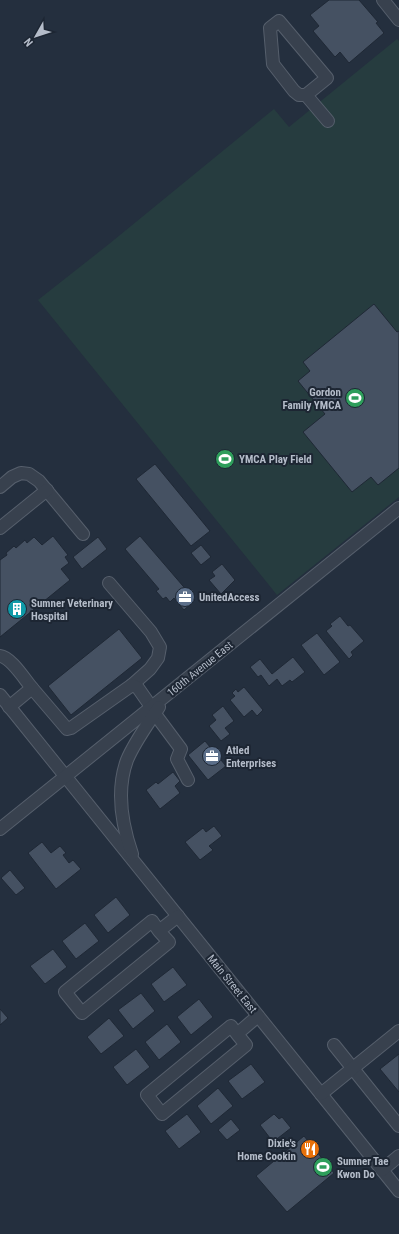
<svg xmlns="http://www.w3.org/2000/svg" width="399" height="1234" viewBox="0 0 399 1234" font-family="'Roboto Condensed',sans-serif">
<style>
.green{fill:#263c3f}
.building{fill:#455162;stroke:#1f2835}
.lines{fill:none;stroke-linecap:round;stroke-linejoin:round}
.minor-casing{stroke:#565f6c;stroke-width:14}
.minor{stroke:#38414e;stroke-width:12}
.labels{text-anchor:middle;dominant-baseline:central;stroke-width:4;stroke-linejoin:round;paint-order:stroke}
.poi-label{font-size:11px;font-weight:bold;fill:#b4bcc9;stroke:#1d2633;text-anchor:start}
.street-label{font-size:11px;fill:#b4bcc9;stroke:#1d2633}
</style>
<rect width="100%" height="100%" fill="#242f3e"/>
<path class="green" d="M 397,39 L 399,41 L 399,497 L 277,595 L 38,300 L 109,244 L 274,109 L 289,127 Z"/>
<g class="building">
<path d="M 329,0 L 359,0 L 378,22 L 376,23 L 384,33 L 349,63 L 340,52 L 335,57 L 313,31 L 319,26 L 310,15 Z"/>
<path d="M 374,304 L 397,332 L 399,331 L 399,468 L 378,485 L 371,477 L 352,492 L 303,432 L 325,414 L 298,381 L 310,371 L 303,362 Z"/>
<path d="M 155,464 L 210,531 L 191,546 L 136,479 Z"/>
<path d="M 53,536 L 68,555 L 65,557 L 69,563 L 61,569 L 70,580 L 0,637 L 0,560 L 7,555 L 6,553 L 14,546 L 16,548 L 25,540 L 27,543 L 34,537 L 42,545 Z"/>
<path d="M 140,536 L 195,600 L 184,610 L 174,598 L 170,602 L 166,597 L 163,599 L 156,591 L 159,589 L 125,549 Z"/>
<path d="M 98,537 L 107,549 L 82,569 L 73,557 Z"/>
<path d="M 201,545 L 211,557 L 201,565 L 191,553 Z"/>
<path d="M 222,564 L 235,580 L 221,594 L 209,580 L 215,576 L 212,572 Z"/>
<path d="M 340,616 L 348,626 L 350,625 L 364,641 L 351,652 L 353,655 L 349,659 L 326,631 L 332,626 L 330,624 Z"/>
<path d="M 119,629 L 142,658 L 71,715 L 48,686 Z"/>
<path d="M 317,633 L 340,662 L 324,675 L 301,645 Z"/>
<path d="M 293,657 L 305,672 L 292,682 L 290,680 L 282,686 L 277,679 L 269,686 L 261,675 L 258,677 L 250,667 L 260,659 L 272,674 Z"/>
<path d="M 244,687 L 263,710 L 257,716 L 252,710 L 244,717 L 230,700 L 235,696 L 232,693 L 236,689 L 238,692 Z"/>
<path d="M 223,706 L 234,721 L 225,728 L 230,734 L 221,741 L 209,726 L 216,720 L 212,715 Z"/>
<path d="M 205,741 L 226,766 L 208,780 L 188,755 Z"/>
<path d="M 173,772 L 180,781 L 175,786 L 180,793 L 160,809 L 146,790 L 156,782 L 158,784 Z"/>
<path d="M 214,826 L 222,836 L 209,846 L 213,850 L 200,860 L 185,842 L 203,828 L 206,832 Z"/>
<path d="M 42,842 L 51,853 L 60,846 L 66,853 L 63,855 L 69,863 L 73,860 L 81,869 L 56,889 L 28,853 Z"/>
<path d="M 10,870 L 25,888 L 16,895 L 1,878 Z"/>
<path d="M 116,897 L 130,915 L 108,933 L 94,915 Z"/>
<path d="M 85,923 L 99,941 L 76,959 L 62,941 Z"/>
<path d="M 53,949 L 67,967 L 45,984 L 30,966 Z"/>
<path d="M 173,967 L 187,985 L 164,1002 L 151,984 Z"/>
<path d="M 141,993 L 155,1011 L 133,1029 L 118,1010 Z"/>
<path d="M 199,999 L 213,1017 L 191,1035 L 177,1017 Z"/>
<path d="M 0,1009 L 8,1018 L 0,1025 Z"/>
<path d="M 109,1018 L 124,1036 L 101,1054 L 87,1037 Z"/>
<path d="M 167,1024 L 181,1042 L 159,1060 L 145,1042 Z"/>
<path d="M 136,1049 L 150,1067 L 127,1085 L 113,1067 Z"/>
<path d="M 399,1054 L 399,1092 L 380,1069 Z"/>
<path d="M 251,1064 L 265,1082 L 242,1099 L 228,1081 Z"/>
<path d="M 218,1088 L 233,1106 L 211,1124 L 197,1106 Z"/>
<path d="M 187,1114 L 201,1132 L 179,1149 L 165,1131 Z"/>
<path d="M 274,1114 L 279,1119 L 282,1117 L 291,1128 L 273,1142 L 260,1125 Z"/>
<path d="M 231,1119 L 240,1130 L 227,1140 L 218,1130 Z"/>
<path d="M 304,1136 L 334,1173 L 287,1212 L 256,1176 Z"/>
</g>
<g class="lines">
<defs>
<g id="minor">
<path d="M 383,0 L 399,20"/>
<path d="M 306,95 L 327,78 L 279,21 L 270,28 L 273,64 L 294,91 L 299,95 L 306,95 L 328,121"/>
<path d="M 0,487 L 12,477 L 21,473 L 29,474 L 39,481 L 83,534"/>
<path d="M 0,528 L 47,490"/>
<path d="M 109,583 L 151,632 L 160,647 L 158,658 L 150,669 L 132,685"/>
<path d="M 0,656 C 11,657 25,680 32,688"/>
<path d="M 0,695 L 399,1191"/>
<path d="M 9,707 L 32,688 L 67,729 L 71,728 L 132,685 L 138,688 L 152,708"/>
<path d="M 155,714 L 181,749 L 177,759 L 188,780"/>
<path d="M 0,829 L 399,508"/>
<path d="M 132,854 C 122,825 116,790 127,760 C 135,741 148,724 159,707"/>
<path d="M 159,931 L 169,942 L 82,1013 L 65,992 L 152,921 L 159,931 L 178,916"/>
<path d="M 237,1034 L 246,1045 L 162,1114 L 147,1095 L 231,1026 L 237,1034 L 258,1016"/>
<path d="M 334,1045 L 399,1126"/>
<path d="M 321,1094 L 399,1031"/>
<path d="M 382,1170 L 399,1156"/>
</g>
</defs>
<use href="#minor" class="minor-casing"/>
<use href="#minor" class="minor"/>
</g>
<defs>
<symbol id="stadium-disc" viewBox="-11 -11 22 22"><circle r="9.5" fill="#2e9e5b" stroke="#1d2633"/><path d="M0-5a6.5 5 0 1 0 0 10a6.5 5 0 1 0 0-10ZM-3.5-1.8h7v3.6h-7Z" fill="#fff"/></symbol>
<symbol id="office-disc" viewBox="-11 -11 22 22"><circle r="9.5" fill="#5c6f8a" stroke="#1d2633"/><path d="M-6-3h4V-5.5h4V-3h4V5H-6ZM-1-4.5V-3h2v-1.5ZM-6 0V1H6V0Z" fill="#fff"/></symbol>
<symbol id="building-disc" viewBox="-11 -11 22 22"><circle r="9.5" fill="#0f9aa8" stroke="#1d2633"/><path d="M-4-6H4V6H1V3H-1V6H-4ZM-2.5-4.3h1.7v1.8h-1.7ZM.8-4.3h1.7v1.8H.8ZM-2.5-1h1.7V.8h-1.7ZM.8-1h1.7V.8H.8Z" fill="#fff"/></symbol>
<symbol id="restaurant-disc" viewBox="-11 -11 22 22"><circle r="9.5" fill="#e8710a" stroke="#1d2633"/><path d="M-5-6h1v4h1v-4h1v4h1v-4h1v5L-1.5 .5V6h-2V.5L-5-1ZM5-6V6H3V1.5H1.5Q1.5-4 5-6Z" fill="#fff"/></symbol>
</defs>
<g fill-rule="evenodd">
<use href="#stadium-disc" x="344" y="387" width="22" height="22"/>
<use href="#stadium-disc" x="214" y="448" width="22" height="22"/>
<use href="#office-disc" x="174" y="586" width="22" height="22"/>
<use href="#building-disc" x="6" y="598" width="22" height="22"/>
<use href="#office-disc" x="201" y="745" width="22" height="22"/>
<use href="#restaurant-disc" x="299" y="1138" width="22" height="22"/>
<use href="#stadium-disc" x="312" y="1156" width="22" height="22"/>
</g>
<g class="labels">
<g class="poi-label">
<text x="341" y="392" text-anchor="end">Gordon<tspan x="341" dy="13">Family YMCA</tspan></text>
<text x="239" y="459">YMCA Play Field</text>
<text x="199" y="597">UnitedAccess</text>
<text x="31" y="603">Sumner Veterinary<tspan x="31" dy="13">Hospital</tspan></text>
<text x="226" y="750">Atled<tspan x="226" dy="13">Enterprises</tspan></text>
<text x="296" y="1143" text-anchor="end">Dixie's<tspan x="296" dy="13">Home Cookin</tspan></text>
<text x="337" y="1161">Sumner Tae<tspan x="337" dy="13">Kwon Do</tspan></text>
</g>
<g class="street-label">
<text transform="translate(200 669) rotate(-39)">160th Avenue East</text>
<text transform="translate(232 984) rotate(51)">Main Street East</text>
</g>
</g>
<g transform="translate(36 36) rotate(231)" stroke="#1d2633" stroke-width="3" paint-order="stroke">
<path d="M0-3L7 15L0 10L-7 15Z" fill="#b4bcc9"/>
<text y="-6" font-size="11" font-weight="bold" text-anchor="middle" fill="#b4bcc9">N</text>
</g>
</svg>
